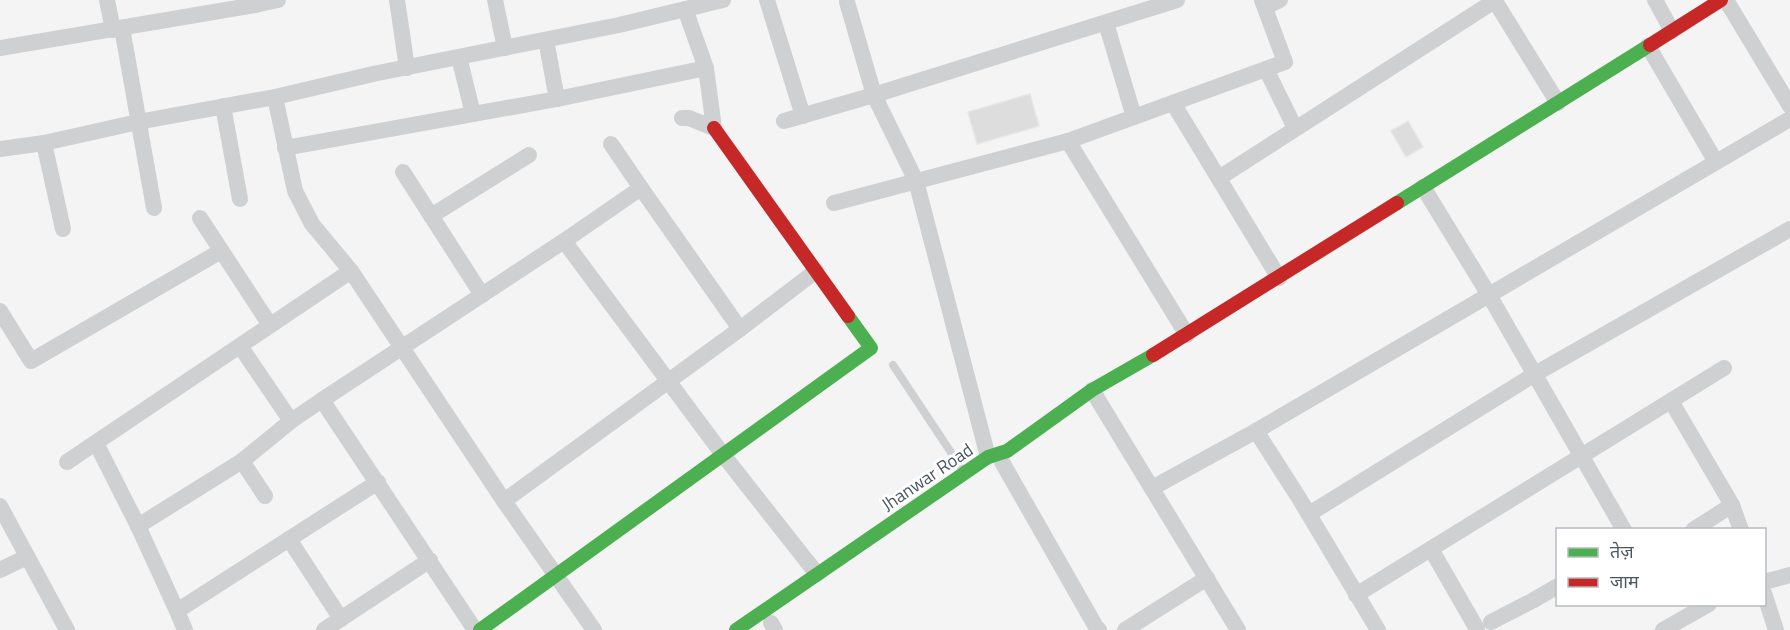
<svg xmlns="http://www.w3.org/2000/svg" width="1790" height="630" viewBox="0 0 1790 630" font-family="'Titillium Web','Noto Sans Devanagari',sans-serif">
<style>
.building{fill:#ddddde;stroke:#e5e6e7;stroke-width:1.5}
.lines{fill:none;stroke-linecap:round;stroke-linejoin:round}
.lane{stroke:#ced0d2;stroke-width:8}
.street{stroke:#ced0d2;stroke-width:16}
.fast{stroke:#4caf50;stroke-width:14}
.jam{stroke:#c62828;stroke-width:14}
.labels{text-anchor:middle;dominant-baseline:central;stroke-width:6;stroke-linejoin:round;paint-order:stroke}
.street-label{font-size:18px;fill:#4a5661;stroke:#fff}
</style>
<rect width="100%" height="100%" fill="#f4f4f4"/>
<g class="building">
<path d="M 1030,94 L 1039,126 L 977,144 L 968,112 Z"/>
<path d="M 1408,121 L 1423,147 L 1406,157 L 1391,131 Z"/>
</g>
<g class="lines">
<path class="lane" d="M 893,365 L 964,472"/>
<g class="street">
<path d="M 107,0 L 113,30"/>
<path d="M 397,0 L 407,68"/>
<path d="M 495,0 L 505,48"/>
<path d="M 767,0 L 803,116"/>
<path d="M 1655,0 L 1672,31"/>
<path d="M 1726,0 L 1790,106"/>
<path d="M 1495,1 L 1558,103"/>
<path d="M 847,2 L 874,95 L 916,181 L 988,457"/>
<path d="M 255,5 L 278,0"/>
<path d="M 1265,7 L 1280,0"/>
<path d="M 1106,23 L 1134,117"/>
<path d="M 122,28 L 154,208"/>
<path d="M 546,40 L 557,99"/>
<path d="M 1648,46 L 1716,162"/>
<path d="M 0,48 L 255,5 L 254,0"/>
<path d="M 459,57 L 473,114"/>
<path d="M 1266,69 L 1295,128"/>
<path d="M 1173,103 L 1279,278"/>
<path d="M 223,106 L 240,199"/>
<path d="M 682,118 L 689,118 L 714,128 L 706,68 L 685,9"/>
<path d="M 784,121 L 874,95 L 1177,0"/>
<path d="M 1068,141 L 1187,335"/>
<path d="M 44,143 L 63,229"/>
<path d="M 611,144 L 641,188"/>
<path d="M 285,148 L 557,99 L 706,68"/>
<path d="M 0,149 L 44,143 L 138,122 L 275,97 L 373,74 L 619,25 L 723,0"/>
<path d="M 403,172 L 482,295"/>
<path d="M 1219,178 L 1496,0"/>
<path d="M 834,203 L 1068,141 L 1285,62 L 1262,0"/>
<path d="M 431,216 L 529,155"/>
<path d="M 200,218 L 270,325"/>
<path d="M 351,271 L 504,501 L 594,630"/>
<path d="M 0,311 L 31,361 L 221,251"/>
<path d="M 740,329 L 816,271"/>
<path d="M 240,346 L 291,421 L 322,400 L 475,630"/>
<path d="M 1092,390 L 1238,630"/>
<path d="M 322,400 L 564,241 L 724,456 L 817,574"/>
<path d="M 1671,401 L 1732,505"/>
<path d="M 1256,431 L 1489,295 L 1423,187"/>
<path d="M 96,443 L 138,526 L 242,461 L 291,421"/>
<path d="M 242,461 L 265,496"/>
<path d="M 67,462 L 351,271 L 312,224 L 295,191 L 275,97"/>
<path d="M 1002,462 L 1096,627 L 1099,630"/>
<path d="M 1152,488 L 1256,431 L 1299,498 L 1378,630"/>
<path d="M 504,501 L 740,329 L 641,188 L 564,241"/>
<path d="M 0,506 L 67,630"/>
<path d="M 1309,514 L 1535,374 L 1790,229"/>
<path d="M 138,526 L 177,611 L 378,482"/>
<path d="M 1624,530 L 1489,295 L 1790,119"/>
<path d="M 1693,530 L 1732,505 L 1741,530"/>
<path d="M 289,539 L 341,619"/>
<path d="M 1431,549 L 1477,629"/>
<path d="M 0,570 L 27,557"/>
<path d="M 1764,582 L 1790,575"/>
<path d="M 1764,593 L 1776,630"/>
<path d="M 1356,595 L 1724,368"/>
<path d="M 177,611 L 185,630"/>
<path d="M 1491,622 L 1532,601 L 1558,586"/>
<path d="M 771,623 L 775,630"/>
<path d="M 324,630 L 430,560"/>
<path d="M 1125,630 L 1207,578"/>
<path d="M 1663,630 L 1709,604"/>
</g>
<g class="fast">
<path d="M 1397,203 L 1650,45"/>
<path d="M 480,630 L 871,348 L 848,316"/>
<path d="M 736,630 L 988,457 L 1007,451 L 1092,390 L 1153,355"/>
</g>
<g class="jam">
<path d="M 1650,45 L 1721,0"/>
<path d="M 714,128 L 848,316"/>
<path d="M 1153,355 L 1397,203"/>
</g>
</g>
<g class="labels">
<g class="street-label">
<text transform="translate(927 477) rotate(-34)">Jhanwar Road</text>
</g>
</g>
<rect x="1556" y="528" width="210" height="78" fill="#ffffff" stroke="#b7bbc0" stroke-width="1.5"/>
<rect x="1568" y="548" width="30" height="9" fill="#4caf50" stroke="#b7bbc0" stroke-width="1.5"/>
<text x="1610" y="558" font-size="18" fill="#4a5661">तेज़</text>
<rect x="1568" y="578" width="30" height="9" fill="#c62828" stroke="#b7bbc0" stroke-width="1.5"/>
<text x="1610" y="588" font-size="18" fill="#4a5661">जाम</text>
</svg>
